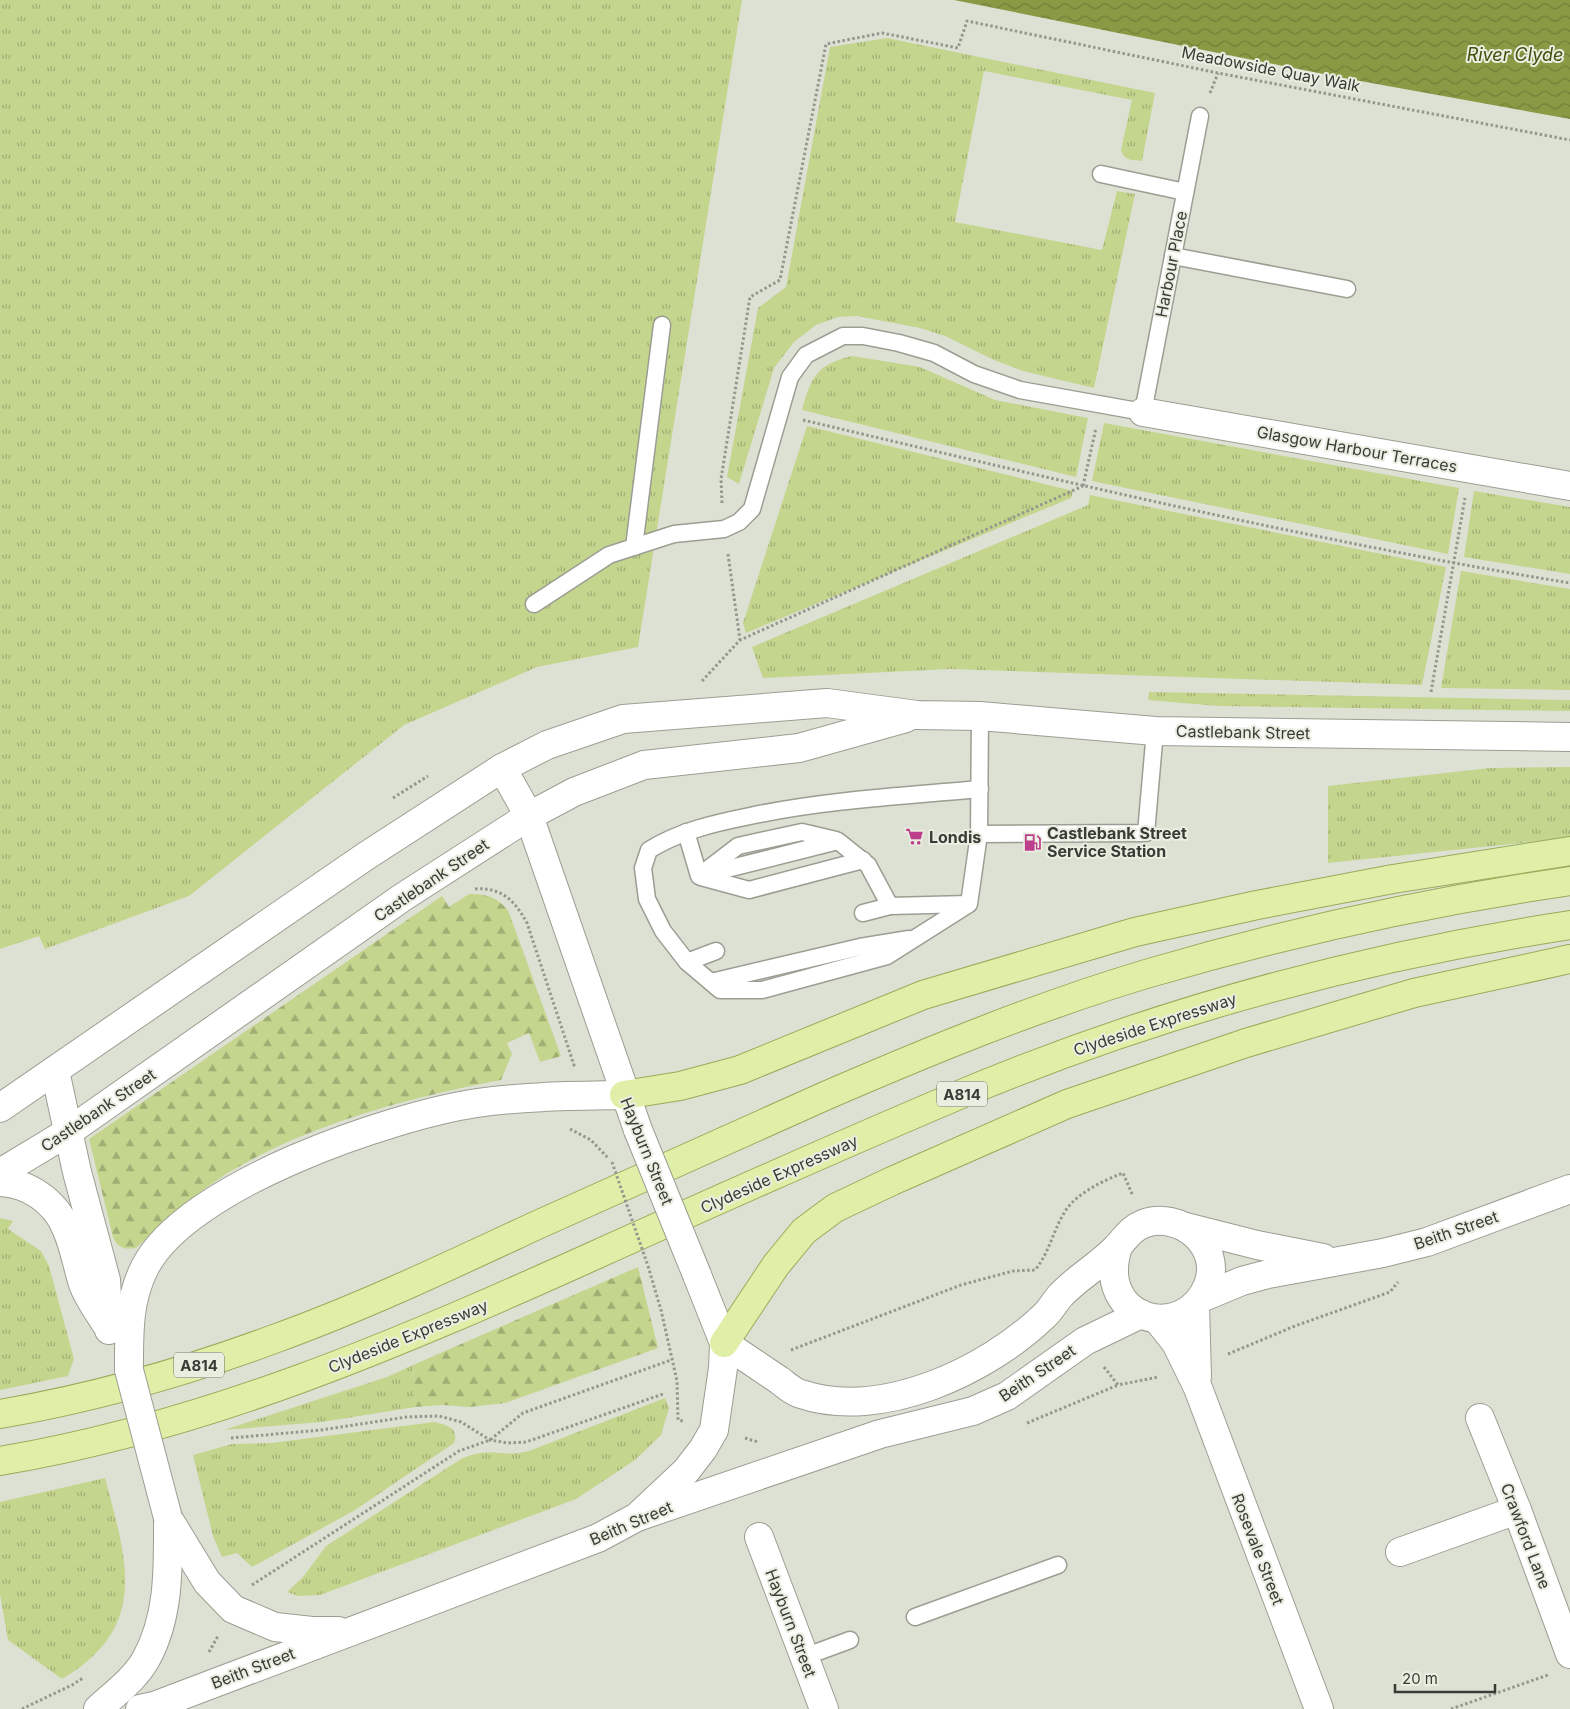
<svg xmlns="http://www.w3.org/2000/svg" width="1570" height="1709" viewBox="0 0 1570 1709" font-family="Inter,sans-serif">
<style>
.grass{fill:url(#grass-tufts)}
.forest{fill:url(#forest-firs)}
.water{fill:url(#water-waves)}
.lines{fill:none;stroke-linecap:round;stroke-linejoin:round}
.service-casing{stroke:#9b9e92;stroke-width:19}
.minor-casing{stroke:#9b9e92;stroke-width:30}
.tertiary-casing{stroke:#9b9e92;stroke-width:30}
.secondary-casing{stroke:#9b9e92;stroke-width:30}
.primary-casing{stroke:#99aa5a;stroke-width:30}
.path{stroke:#94978e;stroke-width:3;stroke-dasharray:2.5 2.5;stroke-linecap:butt}
.service{stroke:#fff;stroke-width:16}
.minor{stroke:#fff;stroke-width:28}
.tertiary{stroke:#fff;stroke-width:28}
.secondary{stroke:#fff;stroke-width:28}
.primary{stroke:#e0efa7;stroke-width:28}
.secondary-bridge-casing{stroke:#9b9e92;stroke-width:30;stroke-linecap:butt}
.path-bridge{stroke:#94978e;stroke-width:3;stroke-dasharray:2.5 2.5;stroke-linecap:butt}
.secondary-bridge{stroke:#fff;stroke-width:28}
.labels{text-anchor:middle;dominant-baseline:central;stroke-width:4;stroke-linejoin:round;paint-order:stroke}
.shield{fill:#eaeee1;stroke:#6e7169;stroke-width:1}
.shield-label{font-size:15px;font-weight:bold;fill:#393b36}
.street-label{font-size:16px;fill:#393b36;stroke:#eaeee1}
.poi-label{font-size:16px;font-weight:bold;fill:#393b36;stroke:#eaeee1;text-anchor:start}
.water-label{font-size:18px;font-style:italic;fill:#424e0d;stroke:#eaeee1}
</style>
<defs>
<pattern id="grass-tufts" width="24" height="20" patternUnits="userSpaceOnUse" patternTransform="scale(1.25)"><rect width="24" height="20" fill="#c4d58d"/><path d="M3 7l-1-3M5 7V3M7 7l1-3M15 17l-1-3M17 17v-4M19 17l1-3" fill="none" stroke="#a0ae74"/></pattern>
<pattern id="forest-firs" width="22" height="20" patternUnits="userSpaceOnUse" patternTransform="scale(1.25)"><rect width="22" height="20" fill="#c4d58d"/><path d="M5 1l3.5 6h-7zM16 11l3.5 6h-7z" fill="#a0ae74"/></pattern>
<pattern id="water-waves" width="16" height="10" patternUnits="userSpaceOnUse" patternTransform="scale(1.25)"><rect width="16" height="10" fill="#899a44"/><path d="M0 5q4-4 8 0t8 0" fill="none" stroke="#717f3a"/></pattern>
</defs>
<rect width="100%" height="100%" fill="#dde1d4"/>
<g class="grass">
<path d="M 0,0 L 742,0 L 638,647 L 537,667 L 404,725 L 189,896 L 45,949 L 39,936 L 0,949 Z"/>
<path d="M 887,38 L 1155,93 L 1142,161 C 1132,160 1124,161 1121,150 L 1132,100 L 984,71 L 955,222 L 1102,250 L 1117,191 L 1135,194 L 1094,388 L 1023,371 L 994,360 L 945,336 L 920,328 L 857,316 L 838,317 L 816,325 L 794,342 L 774,368 L 739,484 L 727,477 L 758,308 L 786,287 L 830,47 Z"/>
<path d="M 852,356 L 920,367 L 995,400 L 1088,418 L 1076,477 L 802,410 C 811,377 817,364 852,356 Z"/>
<path d="M 1104,423 L 1459,488 L 1448,554 L 1092,481 Z"/>
<path d="M 807,426 L 1073,491 L 1071,498 L 746,633 L 743,623 Z"/>
<path d="M 1474,491 L 1570,507 L 1570,574 L 1464,557 Z"/>
<path d="M 1090,495 L 1446,567 L 1422,685 L 950,669 L 763,678 L 752,647 L 1088,505 Z"/>
<path d="M 1461,571 L 1570,589 L 1570,690 L 1441,688 Z"/>
<path d="M 1149,692 L 1570,700 L 1570,711 L 1218,706 L 1148,700 Z"/>
<path d="M 1570,767 L 1570,838 L 1328,863 L 1328,786 L 1490,768 Z"/>
<path d="M 0,1218 L 13,1221 L 8,1229 L 41,1251 L 49,1266 L 74,1359 L 68,1376 L 0,1390 Z"/>
<path d="M 413,1365 L 415,1407 L 322,1422 L 224,1430 L 387,1377 Z"/>
<path d="M 665,1398 L 669,1408 L 661,1435 L 635,1460 L 576,1499 L 320,1595 L 298,1596 L 287,1592 L 303,1577 L 326,1546 L 461,1459 C 490,1446 500,1458 529,1451 Z"/>
<path d="M 434,1422 C 447,1425 459,1428 454,1443 L 355,1510 L 252,1567 L 237,1553 L 222,1557 L 213,1536 L 193,1455 L 232,1444 L 272,1443 Z"/>
<path d="M 105,1478 C 127,1561 150,1627 62,1679 L 8,1640 L 0,1594 L 0,1502 Z"/>
</g>
<g class="forest">
<path d="M 469,894 C 487,894 496,897 508,910 L 561,1056 L 540,1062 L 529,1033 L 507,1043 L 512,1054 L 501,1080 C 407,1098 309,1124 226,1174 C 193,1195 165,1222 136,1248 C 124,1250 118,1248 113,1237 L 89,1139 L 442,896 L 449,907 Z"/>
<path d="M 638,1267 L 658,1348 L 505,1403 L 469,1407 L 443,1405 L 415,1407 L 413,1365 Z"/>
</g>
<path class="water" d="M 954,0 L 1570,0 L 1570,119 L 1338,77 Z"/>
<g class="lines">
<defs>
<g id="service">
<path d="M 1101,174 L 1185,192"/>
<path d="M 1173,256 L 1347,289"/>
<path d="M 634,547 L 662,325"/>
<path d="M 534,604 L 609,555 L 674,534 L 724,529 L 739,522 L 752,509 L 790,377 L 806,355 L 843,336 L 863,336 L 899,343 L 934,353 L 974,374 L 1020,390 L 1143,412 L 1200,116"/>
<path d="M 980,716 L 979,834 L 1146,833 L 1155,731"/>
<path d="M 686,832 L 699,876 L 838,841 L 868,865 L 890,906 L 968,904"/>
<path d="M 979,834 L 969,904 L 887,956 L 762,990 L 720,990 L 687,962 L 663,931 L 647,899 L 643,868 L 649,850 C 680,831 715,823 750,816 C 825,800 903,796 980,789"/>
<path d="M 704,872 L 738,846 L 802,832 L 836,840"/>
<path d="M 701,877 L 749,890 L 863,860"/>
<path d="M 863,913 L 890,906"/>
<path d="M 687,962 L 716,951"/>
<path d="M 711,982 L 860,947 L 909,939"/>
<path d="M 915,1617 L 1058,1565"/>
<path d="M 804,1657 L 850,1640"/>
</g>
<g id="minor">
<path d="M 1143,412 L 1570,486"/>
<path d="M 1186,1227 L 1257,1245 L 1323,1258"/>
<path d="M 1201,1298 L 1242,1281 L 1268,1274 L 1383,1253 L 1427,1242 L 1570,1189"/>
<path d="M 1480,1418 L 1517,1510 L 1570,1654"/>
<path d="M 759,1537 L 824,1709"/>
<path d="M 1400,1552 L 1517,1510"/>
</g>
<g id="tertiary">
<path d="M 502,768 L 547,745 L 623,719 L 827,703 L 917,715 L 980,716 L 1155,731 L 1570,737"/>
<path d="M 529,816 L 574,792 L 644,765 L 799,748 L 906,718"/>
<path d="M 1195,1305 L 1197,1377"/>
<path d="M 1157,1319 L 1176,1343 L 1198,1388 L 1319,1709"/>
<path d="M 724,1343 C 742,1355 761,1368 779,1380 C 786,1385 793,1392 801,1394 C 881,1421 987,1371 1044,1316 C 1051,1310 1055,1301 1061,1295 C 1078,1277 1100,1265 1117,1247 C 1126,1238 1130,1229 1143,1224 C 1179,1210 1223,1245 1208,1285 C 1184,1345 1094,1320 1118,1247"/>
<path d="M 637,1517 L 880,1434 L 973,1411 L 1007,1396 L 1085,1341 L 1141,1314"/>
</g>
<g id="secondary">
<path d="M 55,1071 L 77,1172 L 106,1280 L 109,1330"/>
<path d="M 0,1108 L 366,856 L 502,768 L 529,816 L 638,1130"/>
<path d="M 0,1173 L 68,1132 L 403,897 L 529,816"/>
<path d="M 0,1182 C 28,1183 55,1201 66,1228 C 74,1245 77,1265 83,1284 C 88,1298 98,1311 106,1324"/>
<path d="M 129,1370 C 129,1334 128,1300 145,1267 C 187,1185 391,1116 477,1103 C 526,1096 575,1096 624,1095"/>
<path d="M 168,1518 L 207,1582 L 233,1609 L 275,1627 L 312,1631 L 338,1631"/>
<path d="M 98,1709 C 114,1694 135,1679 146,1659 C 170,1616 168,1566 168,1519"/>
<path d="M 140,1709 L 154,1706 L 598,1538 L 637,1517 L 686,1471 L 703,1449 L 714,1430 L 723,1368 L 724,1343 L 697,1275"/>
</g>
<g id="primary">
<path d="M 624,1095 L 680,1086 L 740,1070 L 923,995 L 1135,932 L 1257,905 L 1393,879 L 1570,851"/>
<path d="M 724,1343 L 776,1265 L 804,1231 L 835,1208 L 892,1181 L 1067,1104 L 1246,1043 L 1414,993 L 1570,959"/>
<path d="M 0,1414 C 93,1398 185,1372 274,1339 C 363,1307 449,1266 535,1226 C 631,1182 728,1139 825,1096 C 929,1051 1036,1007 1146,974 C 1285,933 1426,902 1570,881"/>
<path d="M 0,1461 C 208,1426 400,1343 591,1257 C 713,1202 836,1147 959,1095 C 1154,1013 1361,957 1570,925"/>
</g>
</defs>
<use href="#service" class="service-casing"/>
<use href="#minor" class="minor-casing"/>
<use href="#tertiary" class="tertiary-casing"/>
<use href="#secondary" class="secondary-casing"/>
<use href="#primary" class="primary-casing"/>
<g class="path">
<path d="M 1210,93 L 1218,73"/>
<path d="M 803,420 C 1057,480 1312,541 1570,583"/>
<path d="M 1083,486 L 1096,428"/>
<path d="M 722,503 L 721,479 L 750,297 L 780,280 L 826,44 L 882,33 L 958,48 L 967,21 L 1218,73 L 1570,140"/>
<path d="M 728,554 L 740,640"/>
<path d="M 702,681 L 740,640 L 1083,486"/>
<path d="M 1431,692 L 1465,498"/>
<path d="M 393,798 L 428,776"/>
<path d="M 475,889 C 502,887 515,901 527,923 L 574,1065 L 572,1065"/>
<path d="M 570,1129 L 591,1140 L 608,1158"/>
<path d="M 648,1266 L 661,1310 L 677,1381 L 678,1420 L 683,1421"/>
<path d="M 791,1350 L 961,1285 L 1013,1271 L 1035,1270 C 1049,1253 1052,1234 1063,1215 C 1073,1195 1102,1181 1123,1173 L 1133,1196"/>
<path d="M 1228,1354 L 1295,1326 L 1390,1292 L 1398,1282"/>
<path d="M 1104,1367 L 1118,1385 L 1158,1377"/>
<path d="M 1027,1423 L 1118,1385"/>
<path d="M 231,1438 L 321,1430 L 407,1417 L 439,1416 L 461,1422 L 490,1440 L 508,1443 L 526,1442 L 663,1394"/>
<path d="M 745,1438 L 758,1442"/>
<path d="M 252,1585 L 459,1451 L 490,1440 L 523,1413 L 671,1360"/>
<path d="M 209,1652 L 218,1636"/>
<path d="M 22,1709 L 72,1685 L 83,1678"/>
<path d="M 1451,1709 L 1548,1675"/>
</g>
<use href="#service" class="service"/>
<use href="#minor" class="minor"/>
<use href="#tertiary" class="tertiary"/>
<use href="#secondary" class="secondary"/>
<use href="#primary" class="primary"/>
<defs>
<g id="secondary-bridge">
<path d="M 638,1130 L 697,1275"/>
<path d="M 129,1370 L 168,1518"/>
</g>
</defs>
<use href="#secondary-bridge" class="secondary-bridge-casing"/>
<path class="path-bridge" d="M 612,1162 L 648,1266"/>
<use href="#secondary-bridge" class="secondary-bridge"/>
</g>
<defs>
<symbol id="supermarket-bare" viewBox="-9 -9 18 18"><path d="M-6-5.5h2.5l.6 2H6L4.5 2H-2.5L-4.4-4H-6ZM-1.5 3.2a1.3 1.3 0 1 0 .1 0ZM3 3.2a1.3 1.3 0 1 0 .1 0Z" fill="#bd3e8b" stroke="#eaeee1" stroke-width="2.5" paint-order="stroke"/></symbol>
<symbol id="fuel-bare" viewBox="-9 -9 18 18"><path d="M-5.5-6h7V0h2V4h1.3V-2.5L3-4.5l.8-.8L6-3V5H2.5V1h-1V6h-7ZM-4.2-4.7v3.2H.2V-4.7Z" fill="#bd3e8b" stroke="#eaeee1" stroke-width="2.5" paint-order="stroke"/></symbol>
</defs>
<g fill-rule="evenodd">
<use href="#supermarket-bare" x="902" y="824" width="25" height="25"/>
<use href="#fuel-bare" x="1020" y="830" width="25" height="25"/>
</g>
<g class="labels">
<g class="shield">
<rect x="937" y="1081.5" width="50" height="25" rx="4"/>
<rect x="174" y="1352.5" width="50" height="25" rx="4"/>
</g>
<g class="shield-label">
<text x="962" y="1094">A814</text>
<text x="199" y="1365">A814</text>
</g>
<g class="street-label">
<text transform="translate(1271 69) rotate(11)">Meadowside Quay Walk</text>
<text transform="translate(1171 264) rotate(-79)">Harbour Place</text>
<text transform="translate(1357 449) rotate(10)">Glasgow Harbour Terraces</text>
<text transform="translate(1243 732) rotate(1)">Castlebank Street</text>
<text transform="translate(431 880) rotate(-34)">Castlebank Street</text>
<text transform="translate(1155 1024) rotate(-18)">Clydeside Expressway</text>
<text transform="translate(98 1110) rotate(-34)">Castlebank Street</text>
<text transform="translate(647 1151) rotate(68)">Hayburn Street</text>
<text transform="translate(779 1174) rotate(-24)">Clydeside Expressway</text>
<text transform="translate(1456 1230) rotate(-19)">Beith Street</text>
<text transform="translate(408 1336) rotate(-22)">Clydeside Expressway</text>
<text transform="translate(1037 1373) rotate(-34)">Beith Street</text>
<text transform="translate(631 1523) rotate(-23)">Beith Street</text>
<text transform="translate(1526 1536) rotate(69)">Crawford Lane</text>
<text transform="translate(1258 1549) rotate(69)">Rosevale Street</text>
<text transform="translate(791 1623) rotate(69)">Hayburn Street</text>
<text transform="translate(253 1668) rotate(-21)">Beith Street</text>
</g>
<g class="poi-label">
<text x="1047" y="833">Castlebank Street<tspan x="1047" dy="18">Service Station</tspan></text>
<text x="929" y="837">Londis</text>
</g>
<g class="water-label">
<text x="1515" y="54">River Clyde</text>
</g>
</g>
<path d="M1395 1684v8h100v-8" fill="none" stroke="#393b36" stroke-width="2.5"/>
<text x="1402" y="1684" font-size="15" fill="#393b36" stroke="#eaeee1" stroke-width="4" paint-order="stroke">20 m</text>
</svg>
